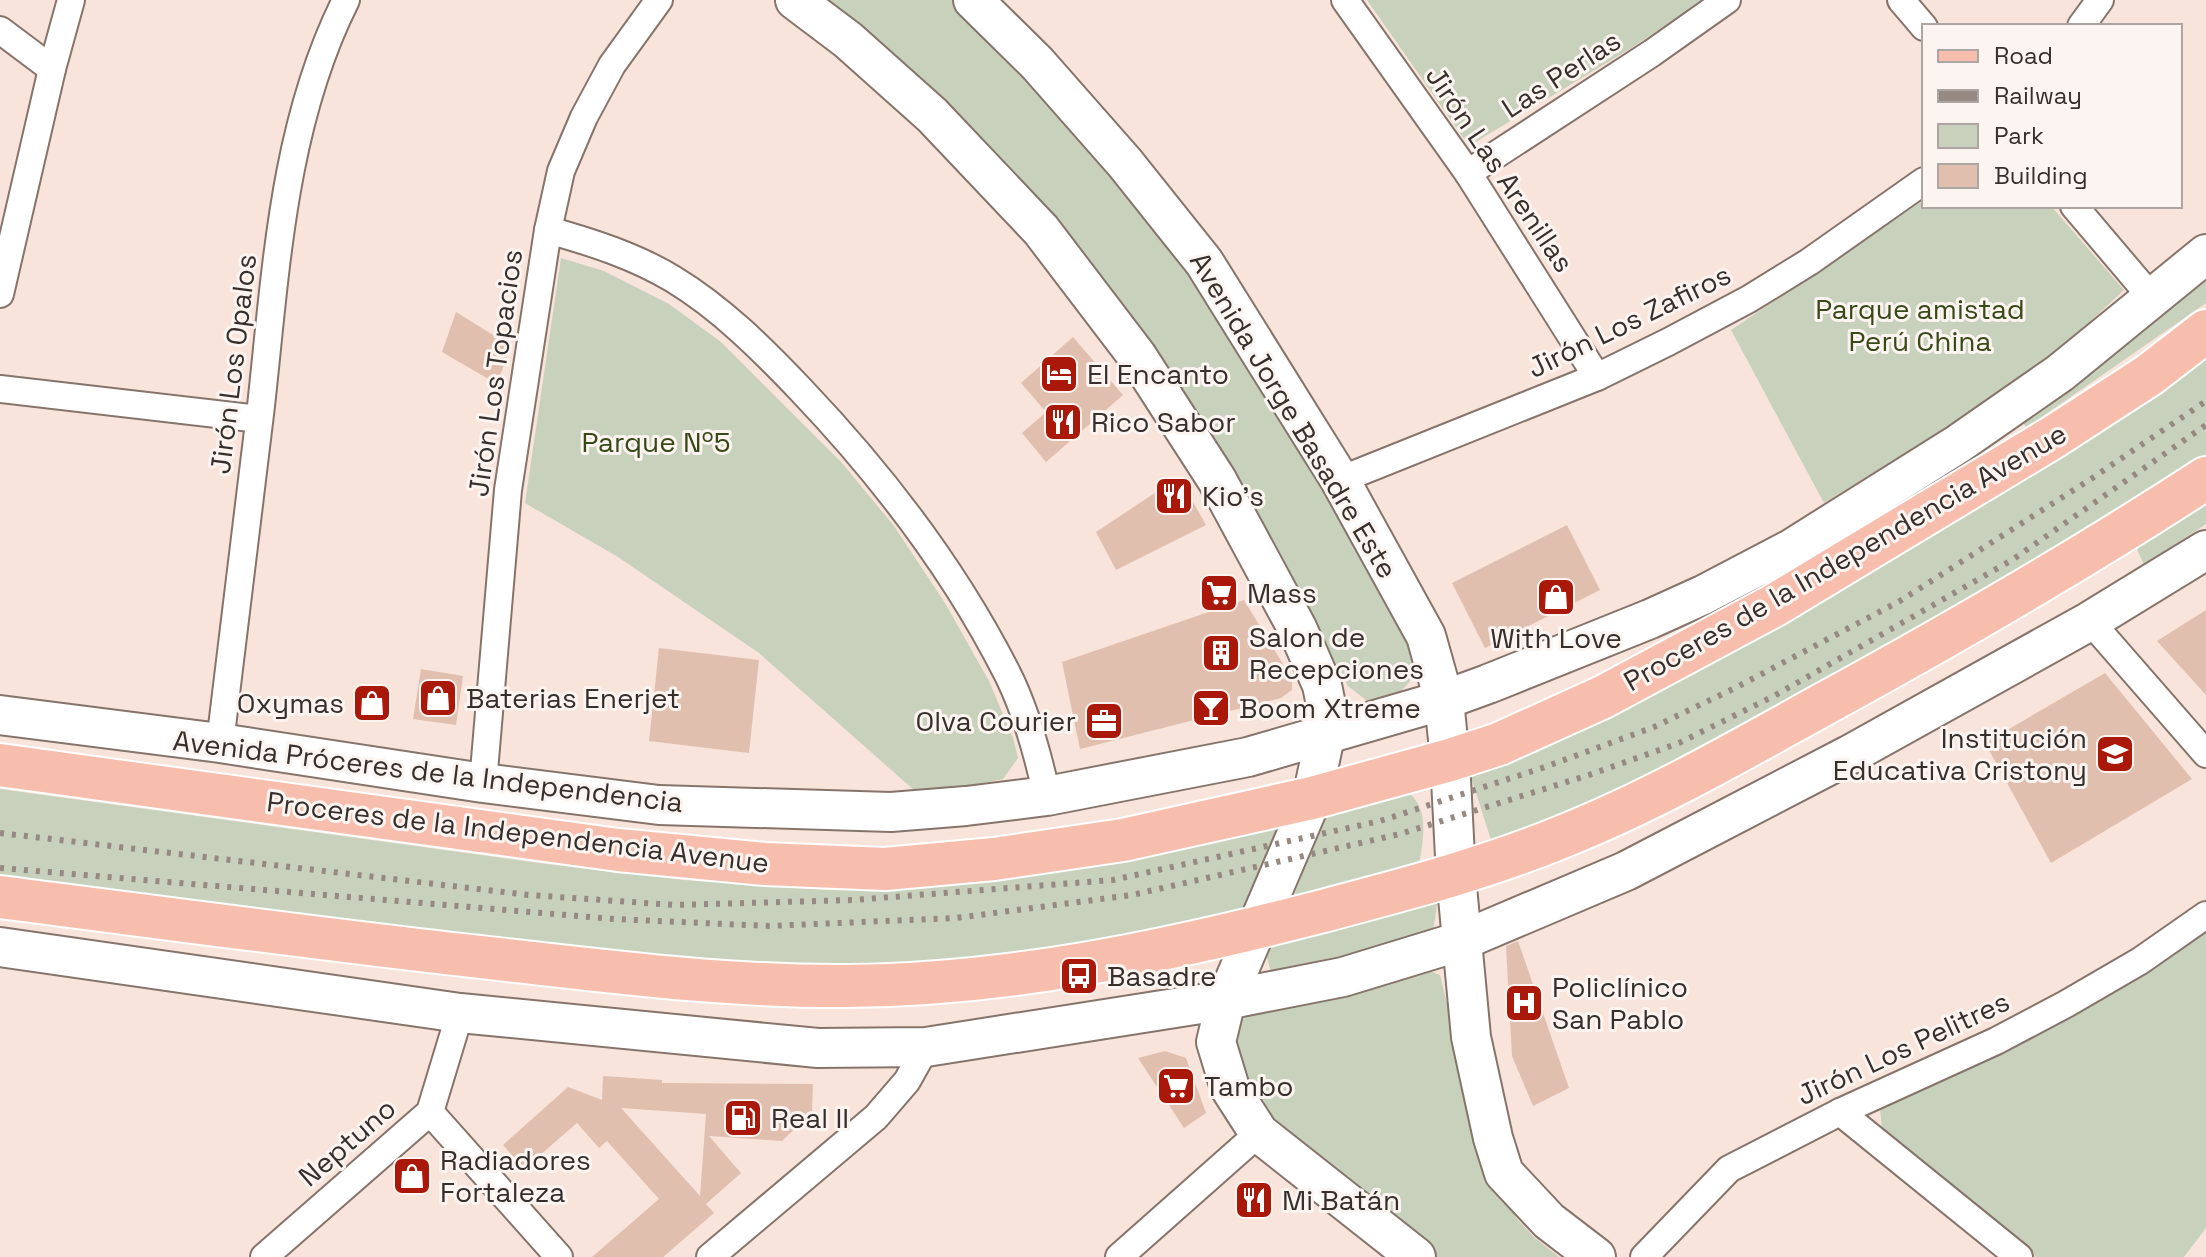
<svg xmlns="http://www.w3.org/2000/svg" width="2206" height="1257" viewBox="0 0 2206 1257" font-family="'Space Grotesk',sans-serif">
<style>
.green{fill:#c8d1bb}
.building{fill:#e1bfae;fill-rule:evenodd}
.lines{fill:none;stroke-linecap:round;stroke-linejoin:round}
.street-casing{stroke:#86746b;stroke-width:30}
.secondary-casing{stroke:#86746b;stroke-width:42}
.primary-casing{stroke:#fff;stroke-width:46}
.street{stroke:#fff;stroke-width:26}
.secondary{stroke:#fff;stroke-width:38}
.primary{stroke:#f8bead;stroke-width:42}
.rail{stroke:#968982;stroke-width:6;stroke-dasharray:4 8;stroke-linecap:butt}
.labels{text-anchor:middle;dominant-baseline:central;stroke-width:6;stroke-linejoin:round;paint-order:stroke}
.street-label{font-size:28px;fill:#362f2b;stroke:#fcf4f0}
.park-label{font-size:28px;fill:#384918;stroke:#fcf4f0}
.poi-label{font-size:28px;fill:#362f2b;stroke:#fcf4f0;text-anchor:start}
</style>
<rect width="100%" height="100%" fill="#f8e4da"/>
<g class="green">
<path d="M 821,0 L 956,0 L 995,37 L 1205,286 L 1386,595 L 1415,664 L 1410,681 L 1397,696 L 1383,704 L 1366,700 L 1348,686 L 1259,528 L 1173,388 Z"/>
<path d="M 1367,0 L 1703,0 L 1633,47 L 1469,146 Z"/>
<path d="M 1924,200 L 1924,206 L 2051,206 L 2124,290 L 2053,356 L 1976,409 L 1824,503 L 1731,330 Z"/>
<path d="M 561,258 L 604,271 L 669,304 L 721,342 L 842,463 L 894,526 L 945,603 L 989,681 L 1013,738 L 1018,758 L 1003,779 L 961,788 L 915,791 L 759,653 L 618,557 L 525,503 Z"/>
<path d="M 2206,281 L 2206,303 L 2026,428 L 2021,417 Z"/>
<path d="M 2206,353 L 2206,459 L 2148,498 L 1624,795 L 1492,843 L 1471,777 L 1579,732 L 1640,701 Z"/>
<path d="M 2206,494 L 2206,524 L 2144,565 L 2136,547 Z"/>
<path d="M 0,789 L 547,864 L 684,880 L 828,890 L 977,880 L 1269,827 L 1278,830 L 1243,911 L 1067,951 L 848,971 L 682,962 L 419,934 L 0,876 Z"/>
<path d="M 1410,794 C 1431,812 1422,846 1418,871 L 1292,901 L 1322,819 L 1361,804 Z"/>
<path d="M 1438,898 L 1433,932 L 1278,974 L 1270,969 L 1266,953 L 1274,942 L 1366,922 Z"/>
<path d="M 2206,926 L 2206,1228 L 2184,1257 L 2036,1257 L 1883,1137 L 1880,1109 L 1886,1104 Z"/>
<path d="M 1411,964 L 1440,975 L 1481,1141 L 1498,1189 L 1517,1219 L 1535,1238 L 1559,1257 L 1432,1257 L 1283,1143 L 1234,1060 L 1236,1026 L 1248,1014 Z"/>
</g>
<g class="building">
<path d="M 456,312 L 511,346 L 497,384 L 442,352 Z"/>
<path d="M 1073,337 L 1123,395 L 1046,462 L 1022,433 L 1046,412 L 1021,383 Z"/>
<path d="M 1179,477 L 1206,525 L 1116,570 L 1096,532 Z"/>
<path d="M 1567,525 L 1600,590 L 1485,648 L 1452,583 Z"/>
<path d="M 1244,600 L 1292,679 L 1292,690 L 1281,698 L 1080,749 L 1062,662 Z"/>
<path d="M 2206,610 L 2206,695 L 2157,641 Z"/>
<path d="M 659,648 L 759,660 L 749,753 L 649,741 Z"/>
<path d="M 421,669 L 463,676 L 456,725 L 413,719 Z"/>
<path d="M 2105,673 L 2192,779 L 2051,863 L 1985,743 Z"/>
<path d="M 1518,941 L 1569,1088 L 1533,1106 L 1512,1056 L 1506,946 Z"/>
<path d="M 1165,1051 L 1186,1058 L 1206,1113 L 1184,1128 L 1138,1058 Z"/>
<path d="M 603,1076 L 662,1080 L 662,1083 L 813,1084 L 812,1112 L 782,1141 L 709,1136 L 741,1173 L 706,1204 L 714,1213 L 663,1257 L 592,1257 L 659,1199 L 607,1141 L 599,1148 L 577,1123 L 524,1169 L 503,1145 L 568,1087 L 602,1100 ZM 621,1108 L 706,1114 L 700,1196 Z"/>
</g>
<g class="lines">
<defs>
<g id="street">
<path d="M 1345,0 L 1468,173 L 1597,377"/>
<path d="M 1901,0 L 1924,27"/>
<path d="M 2081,26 L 2100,0"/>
<path d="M 0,30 L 52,69"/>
<path d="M 1468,173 L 1652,53 L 1727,0"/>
<path d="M 2074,206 L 2152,298"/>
<path d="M 548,230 C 591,242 635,256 673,279 C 721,308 762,349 801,390 C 882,475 955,570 1008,675 C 1027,713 1038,755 1047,796"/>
<path d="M 0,294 L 52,69 L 71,0"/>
<path d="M 0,389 L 259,419"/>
<path d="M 1340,480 L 1597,377 L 1668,342 L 1749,299 L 1809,262 L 1924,181"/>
<path d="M 2090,621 L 2206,754"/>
<path d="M 220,743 C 234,631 248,519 261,406 C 276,270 283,125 346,0"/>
<path d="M 483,783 L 508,490 L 548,230 L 561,171 L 584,117 L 612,65 L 659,0"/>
<path d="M 430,1112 L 559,1257"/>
<path d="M 1840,1112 L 2019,1257"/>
<path d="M 264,1257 L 430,1112 L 460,1013"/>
<path d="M 710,1257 L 876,1117 L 907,1081 L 926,1047"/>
<path d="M 1119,1257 L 1259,1133"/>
<path d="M 1644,1257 L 1729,1169 L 1840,1112 L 1996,1041 L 2066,1004 L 2140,961 L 2206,915"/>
</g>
<g id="secondary">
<path d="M 795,0 L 848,40 L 932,115 L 1041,230 L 1137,356 L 1217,480 L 1297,628 L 1322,685 L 1326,705 L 1325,736 L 1312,798 L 1226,1000 L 1216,1042 L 1230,1088 L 1259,1133 L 1416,1257"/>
<path d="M 973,0 L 1037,63 L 1125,163 L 1204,262 L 1340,480 L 1426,636 L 1444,700 L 1450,760 L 1456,876 L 1471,1037 L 1493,1138 L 1504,1173 L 1549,1221 L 1596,1257"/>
<path d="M 0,715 L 220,743 L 483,783 L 659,805 L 891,812 L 966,806 L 1047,796 L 1248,757 L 1444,700 L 1488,684 L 1650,619 L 1703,595 L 1791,549 L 1958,444 L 2060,373 L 2206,254"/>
<path d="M 0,947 L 460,1013 L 818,1048 L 926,1047 L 1226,1000 L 1343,977 L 1461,941 L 1626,871 L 1849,755 L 2090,621 L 2206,550"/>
</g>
<g id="primary">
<path d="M 0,765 L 618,850 L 765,864 L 885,869 L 994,859 L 1123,840 L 1312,798 L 1450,760 L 1499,744 L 1603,697 L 1773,606 L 2055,436 L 2149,375 L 2206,331"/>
<path d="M 0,897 C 166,918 332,941 498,959 C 614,972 730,987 847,986 C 1008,985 1164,952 1319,912 C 1402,890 1484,869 1564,836 C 1654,800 1739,751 1824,704 C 1954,633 2082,559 2206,478"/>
</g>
</defs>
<use href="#street" class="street-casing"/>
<use href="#secondary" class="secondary-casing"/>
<use href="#primary" class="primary-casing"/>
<use href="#street" class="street"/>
<use href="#secondary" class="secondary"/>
<use href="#primary" class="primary"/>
<g class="rail">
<path d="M 0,833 L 529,895 L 675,905 L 853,900 L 1113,880 L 1380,821 L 1542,768 L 1654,727 L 1735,688 L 1900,601 L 2094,477 L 2206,401"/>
<path d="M 0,868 L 614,919 L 769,926 L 956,918 L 1132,895 L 1400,834 L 1589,775 L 1679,743 L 1774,696 L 2012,560 L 2206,425"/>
</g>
</g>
<defs>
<symbol id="hotel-square" viewBox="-11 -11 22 22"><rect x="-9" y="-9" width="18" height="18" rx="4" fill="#a91809" stroke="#fcf4f0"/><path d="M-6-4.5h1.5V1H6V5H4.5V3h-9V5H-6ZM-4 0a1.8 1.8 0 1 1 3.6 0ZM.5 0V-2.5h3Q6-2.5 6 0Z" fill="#fff"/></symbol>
<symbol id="restaurant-square" viewBox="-11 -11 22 22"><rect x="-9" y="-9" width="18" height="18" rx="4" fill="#a91809" stroke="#fcf4f0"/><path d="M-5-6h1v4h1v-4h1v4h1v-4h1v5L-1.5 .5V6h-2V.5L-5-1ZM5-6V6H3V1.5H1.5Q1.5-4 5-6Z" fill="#fff"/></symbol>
<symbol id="supermarket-square" viewBox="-11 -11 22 22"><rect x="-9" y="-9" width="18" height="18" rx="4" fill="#a91809" stroke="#fcf4f0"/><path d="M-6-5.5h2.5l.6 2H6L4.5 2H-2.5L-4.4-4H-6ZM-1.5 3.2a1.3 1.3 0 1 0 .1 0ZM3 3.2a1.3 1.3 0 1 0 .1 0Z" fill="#fff"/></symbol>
<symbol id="shop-square" viewBox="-11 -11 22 22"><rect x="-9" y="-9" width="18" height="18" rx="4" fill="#a91809" stroke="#fcf4f0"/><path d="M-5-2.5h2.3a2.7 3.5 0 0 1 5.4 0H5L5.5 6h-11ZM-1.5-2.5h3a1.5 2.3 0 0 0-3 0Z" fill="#fff"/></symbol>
<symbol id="building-square" viewBox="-11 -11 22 22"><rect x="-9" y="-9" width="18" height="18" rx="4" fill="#a91809" stroke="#fcf4f0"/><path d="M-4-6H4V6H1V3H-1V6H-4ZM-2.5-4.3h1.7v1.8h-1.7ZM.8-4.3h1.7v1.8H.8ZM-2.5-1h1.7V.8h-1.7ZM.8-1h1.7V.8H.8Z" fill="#fff"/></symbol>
<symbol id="bar-square" viewBox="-11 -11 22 22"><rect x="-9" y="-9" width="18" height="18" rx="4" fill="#a91809" stroke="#fcf4f0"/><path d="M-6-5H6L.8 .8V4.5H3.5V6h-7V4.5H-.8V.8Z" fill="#fff"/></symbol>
<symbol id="office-square" viewBox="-11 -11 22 22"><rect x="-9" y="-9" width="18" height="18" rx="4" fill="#a91809" stroke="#fcf4f0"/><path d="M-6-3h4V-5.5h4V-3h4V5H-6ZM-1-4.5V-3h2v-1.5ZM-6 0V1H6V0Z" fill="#fff"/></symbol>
<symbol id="school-square" viewBox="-11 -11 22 22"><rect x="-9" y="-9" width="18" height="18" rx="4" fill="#a91809" stroke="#fcf4f0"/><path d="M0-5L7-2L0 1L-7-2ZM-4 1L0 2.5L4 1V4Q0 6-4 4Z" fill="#fff"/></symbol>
<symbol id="bus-square" viewBox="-11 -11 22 22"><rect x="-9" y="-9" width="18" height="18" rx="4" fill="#a91809" stroke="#fcf4f0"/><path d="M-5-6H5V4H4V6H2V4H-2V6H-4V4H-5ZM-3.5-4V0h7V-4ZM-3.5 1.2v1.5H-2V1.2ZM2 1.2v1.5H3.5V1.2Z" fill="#fff"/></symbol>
<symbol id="hospital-square" viewBox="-11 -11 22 22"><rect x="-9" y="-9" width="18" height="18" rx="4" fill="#a91809" stroke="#fcf4f0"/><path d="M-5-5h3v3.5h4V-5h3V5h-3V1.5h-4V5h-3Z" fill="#fff"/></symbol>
<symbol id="fuel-square" viewBox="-11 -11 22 22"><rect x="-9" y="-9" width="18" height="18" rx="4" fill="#a91809" stroke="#fcf4f0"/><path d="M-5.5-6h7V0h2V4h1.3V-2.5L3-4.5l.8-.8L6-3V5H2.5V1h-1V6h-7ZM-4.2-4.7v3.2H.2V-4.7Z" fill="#fff"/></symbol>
</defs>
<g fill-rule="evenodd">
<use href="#hotel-square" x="1037" y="352" width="44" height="44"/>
<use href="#restaurant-square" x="1041" y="400" width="44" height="44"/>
<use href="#restaurant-square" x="1152" y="474" width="44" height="44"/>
<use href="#supermarket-square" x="1197" y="571" width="44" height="44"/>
<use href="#shop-square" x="1534" y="575" width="44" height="44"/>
<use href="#building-square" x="1199" y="631" width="44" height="44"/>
<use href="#shop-square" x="416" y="676" width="44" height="44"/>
<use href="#shop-square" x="350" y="681" width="44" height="44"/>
<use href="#bar-square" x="1189" y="686" width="44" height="44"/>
<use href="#office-square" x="1082" y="699" width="44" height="44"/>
<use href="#school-square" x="2093" y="732" width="44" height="44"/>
<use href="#bus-square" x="1057" y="954" width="44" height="44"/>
<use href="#hospital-square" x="1502" y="981" width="44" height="44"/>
<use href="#supermarket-square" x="1154" y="1064" width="44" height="44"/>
<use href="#fuel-square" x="721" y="1096" width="44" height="44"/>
<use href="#shop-square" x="390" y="1154" width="44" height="44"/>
<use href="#restaurant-square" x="1232" y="1178" width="44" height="44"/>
</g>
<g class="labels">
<g class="street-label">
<text transform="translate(1561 74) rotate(-33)">Las Perlas</text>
<text transform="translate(1500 169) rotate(56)">Jirón Las Arenillas</text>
<text transform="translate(1629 321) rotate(-26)">Jirón Los Zafiros</text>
<text transform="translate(233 364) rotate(-83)">Jirón Los Opalos</text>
<text transform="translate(495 373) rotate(-82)">Jirón Los Topacios</text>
<text transform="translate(1294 415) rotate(59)">Avenida Jorge Basadre Este</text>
<text transform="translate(1845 557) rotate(-30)">Proceres de la Independencia Avenue</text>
<text transform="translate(428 771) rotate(7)">Avenida Próceres de la Independencia</text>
<text transform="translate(518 832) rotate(7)">Proceres de la Independencia Avenue</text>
<text transform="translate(1903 1048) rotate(-25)">Jirón Los Pelitres</text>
<text transform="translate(347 1142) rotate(-41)">Neptuno</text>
</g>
<g class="park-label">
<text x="1920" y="309">Parque amistad<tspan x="1920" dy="32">Perú China</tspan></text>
<text x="656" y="442">Parque Nº5</text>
</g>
<g class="poi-label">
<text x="1087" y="374">El Encanto</text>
<text x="1091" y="422">Rico Sabor</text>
<text x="1202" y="496">Kio's</text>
<text x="1247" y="593">Mass</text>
<text x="1249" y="637">Salon de<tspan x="1249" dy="32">Recepciones</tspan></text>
<text x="1556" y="638" text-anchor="middle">With Love</text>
<text x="466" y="698">Baterias Enerjet</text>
<text x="344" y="703" text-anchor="end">Oxymas</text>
<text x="1239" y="708">Boom Xtreme</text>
<text x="1076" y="721" text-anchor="end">Olva Courier</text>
<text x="2087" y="738" text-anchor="end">Institución<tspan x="2087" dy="32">Educativa Cristony</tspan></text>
<text x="1107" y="976">Basadre</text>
<text x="1552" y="987">Policlínico<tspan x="1552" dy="32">San Pablo</tspan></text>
<text x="1204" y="1086">Tambo</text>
<text x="771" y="1118">Real II</text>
<text x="440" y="1160">Radiadores<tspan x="440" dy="32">Fortaleza</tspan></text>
<text x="1282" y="1200">Mi Batán</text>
</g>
</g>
<rect x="1922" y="24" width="260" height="184" fill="#fcf4f0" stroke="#ada5a1" stroke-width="2"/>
<rect x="1938" y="50" width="40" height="12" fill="#f8bead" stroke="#ada5a1" stroke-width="2"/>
<text x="1994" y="64" font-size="24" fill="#362f2b">Road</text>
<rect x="1938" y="90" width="40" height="12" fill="#968982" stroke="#ada5a1" stroke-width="2"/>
<text x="1994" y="104" font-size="24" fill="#362f2b">Railway</text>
<rect x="1938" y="124" width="40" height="24" fill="#c8d1bb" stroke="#ada5a1" stroke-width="2"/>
<text x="1994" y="144" font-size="24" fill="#362f2b">Park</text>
<rect x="1938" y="164" width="40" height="24" fill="#e1bfae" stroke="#ada5a1" stroke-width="2"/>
<text x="1994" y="184" font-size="24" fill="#362f2b">Building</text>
</svg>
